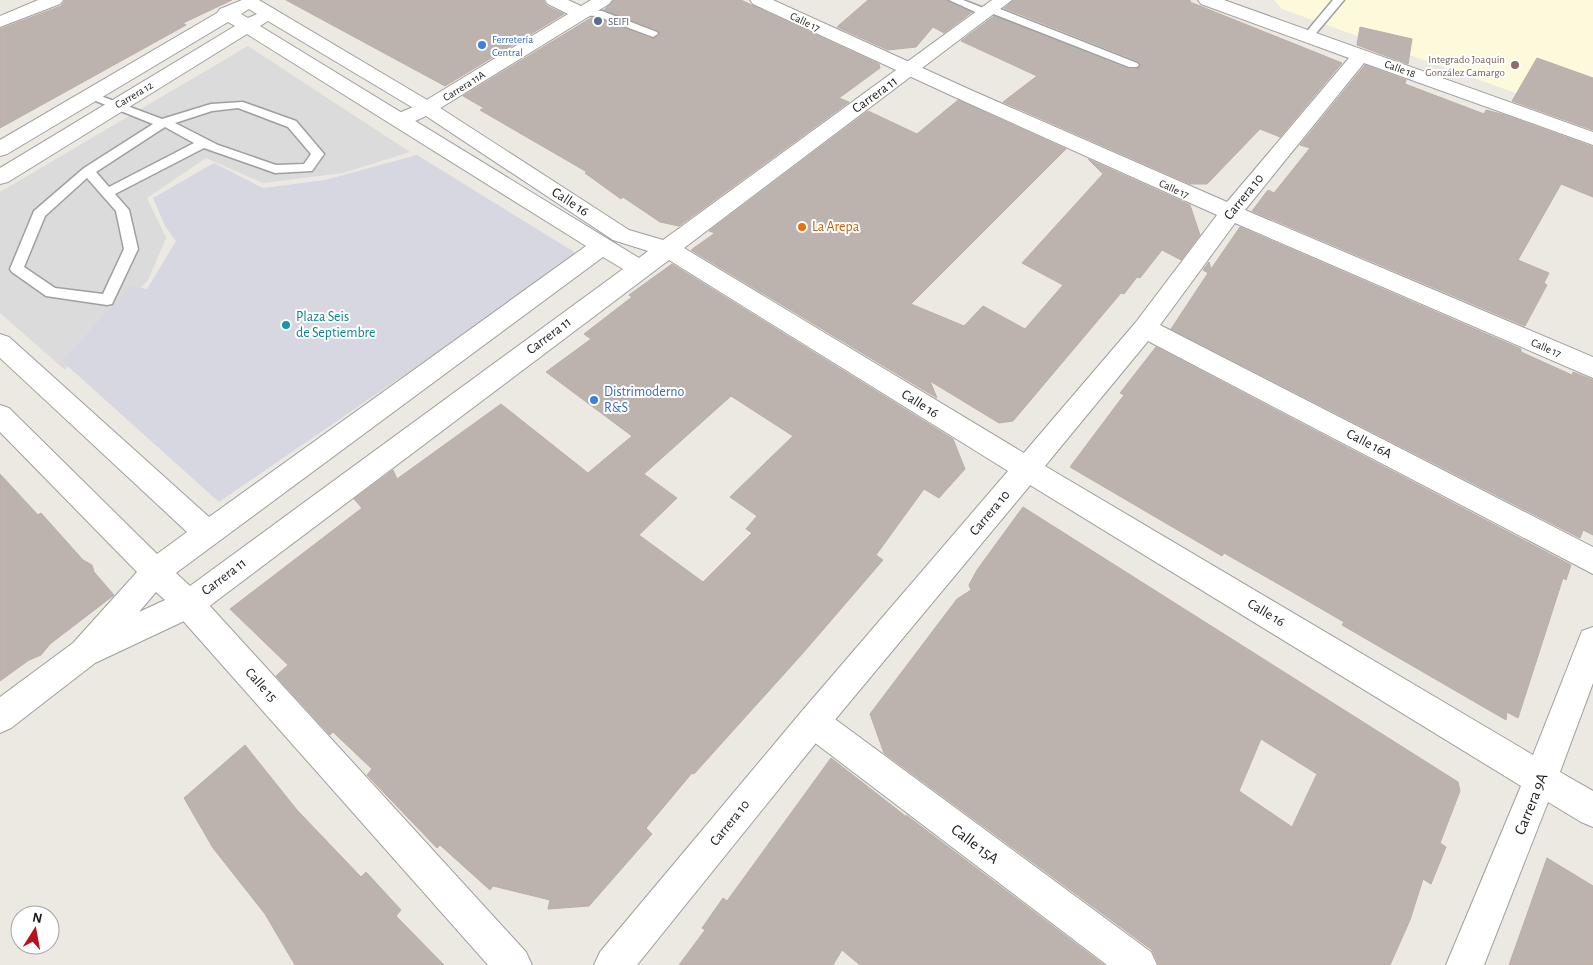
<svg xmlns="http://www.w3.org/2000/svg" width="1593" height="965" viewBox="0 0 1593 965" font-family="'Alegreya Sans',sans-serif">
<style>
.education{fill:#fcfadb}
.parking{fill:#dbdbdb}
.plaza{fill:#d6d7e1}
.building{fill:#bcb3af;stroke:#bcaea6;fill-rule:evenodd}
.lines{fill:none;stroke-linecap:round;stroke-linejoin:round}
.service-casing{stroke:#9f9f9f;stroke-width:3}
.minor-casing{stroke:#9f9f9f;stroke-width:2}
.tertiary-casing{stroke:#9f9f9f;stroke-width:2}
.service{fill:#fff;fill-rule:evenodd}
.minor{fill:#fff;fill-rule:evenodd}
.tertiary{fill:#fff;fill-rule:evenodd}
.service-dot{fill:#5c6f8a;stroke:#fff;stroke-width:2}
.shop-dot{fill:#3f7fe0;stroke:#fff;stroke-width:2}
.education-dot{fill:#8d6e63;stroke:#fff;stroke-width:2}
.food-dot{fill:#e8710a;stroke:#fff;stroke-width:2}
.culture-dot{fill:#0f9aa8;stroke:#fff;stroke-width:2}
.labels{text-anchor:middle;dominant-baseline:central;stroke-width:4;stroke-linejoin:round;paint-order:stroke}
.far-service-label{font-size:11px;fill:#4e5e75;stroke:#fff;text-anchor:start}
.far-street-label{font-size:11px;fill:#1b1b1b;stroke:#fff}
.far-shop-label{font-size:11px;fill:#366cbe;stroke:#fff;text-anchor:start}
.far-education-label{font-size:11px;fill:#785e54;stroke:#fff;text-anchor:end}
.street-label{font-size:14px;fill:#1b1b1b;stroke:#fff}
.food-label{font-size:14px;fill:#c56008;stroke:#fff;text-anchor:start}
.culture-label{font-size:14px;fill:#0d838f;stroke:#fff;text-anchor:start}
.shop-label{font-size:14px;fill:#366cbe;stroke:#fff;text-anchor:start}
.near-street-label{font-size:16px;fill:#1b1b1b;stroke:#fff}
</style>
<rect width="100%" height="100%" fill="#ece8e2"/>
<path class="education" d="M 1274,0 L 1593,0 L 1593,121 L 1282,9 Z"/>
<path class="parking" d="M 248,46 L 410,152 L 343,173 L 263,183 L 206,158 L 147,198 L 166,238 L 148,280 L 65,370 L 0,313 L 0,192 Z"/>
<path class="plaza" d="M 417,155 L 579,255 L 219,502 L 62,361 L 131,286 L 147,289 L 176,241 L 165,226 L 153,198 L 214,163 L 263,188 L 325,180 Z"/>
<g class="building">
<path d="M 65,0 L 232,0 L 183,23 L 186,25 L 0,128 L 0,29 L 61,6 Z"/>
<path d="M 286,0 L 543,0 L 547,6 L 564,14 L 445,86 Z"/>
<path d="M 614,0 L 741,0 L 879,64 L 880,68 L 839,98 L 849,102 L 679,226 L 660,222 L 623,197 L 621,199 L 585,173 L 587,172 L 480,110 L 484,108 L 463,96 L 591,18 L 597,18 L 652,39 L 660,35 L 658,30 L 604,10 Z"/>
<path d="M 868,0 L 947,0 L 972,12 L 944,33 L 933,27 L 916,47 L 888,50 L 837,27 Z"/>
<path d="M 1014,0 L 1190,0 L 1190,2 L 1342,63 L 1280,137 L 1260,129 L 1207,184 L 1190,184 L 1003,102 L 1037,76 L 961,41 L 994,16 L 1128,69 L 1137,69 L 1141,65 L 1138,61 L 1004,8 Z"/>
<path d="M 1360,27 L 1412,39 L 1408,64 L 1357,45 Z"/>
<path d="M 1537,58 L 1593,78 L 1593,130 L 1512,101 Z"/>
<path d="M 1365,65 L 1406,80 L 1405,84 L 1484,114 L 1486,110 L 1505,115 L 1593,147 L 1593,197 L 1561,184 L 1518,260 L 1549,273 L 1544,283 L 1547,285 L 1525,326 L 1252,211 L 1268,190 L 1274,193 L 1310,148 L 1300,145 Z"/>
<path d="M 958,100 L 1066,149 L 911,304 L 964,326 L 983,306 L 1025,329 L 1063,285 L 1022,263 L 1103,174 L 1088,159 L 1190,205 L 1200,235 L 1181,260 L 1162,250 L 1140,278 L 1137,277 L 1124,294 L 1121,293 L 1013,421 L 999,423 L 930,381 L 937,398 L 691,250 L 715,233 L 709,231 L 868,111 L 917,134 Z"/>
<path d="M 1240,227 L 1521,349 L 1521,352 L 1572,375 L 1573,372 L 1593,380 L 1593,535 L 1583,530 L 1580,538 L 1171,329 L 1208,273 L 1203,270 L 1209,262 L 1211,269 Z"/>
<path d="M 672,264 L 953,439 L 965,469 L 939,498 L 924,489 L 876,555 L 883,560 L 803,653 L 694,774 L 692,773 L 646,828 L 652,834 L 589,906 L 548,909 L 550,900 L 493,886 L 490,890 L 440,845 L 437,848 L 367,775 L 372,769 L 333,732 L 330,735 L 276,676 L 288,665 L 230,609 L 362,508 L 354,499 L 393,470 L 397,479 L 501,404 L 588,473 L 632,436 L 546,372 L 591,339 L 584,334 L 632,297 L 629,295 ZM 731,396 L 793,436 L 730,497 L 757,516 L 746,529 L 752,533 L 703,582 L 639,535 L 677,498 L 644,474 Z"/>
<path d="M 1156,347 L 1571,565 L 1566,580 L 1563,578 L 1518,718 L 1507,712 L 1506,720 L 1342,625 L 1344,622 L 1289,590 L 1224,553 L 1222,556 L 1070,467 L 1124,395 L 1120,393 Z"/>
<path d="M 0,474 L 38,515 L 41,513 L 83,560 L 92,565 L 94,572 L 114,595 L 50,644 L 41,655 L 29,660 L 0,681 Z"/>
<path d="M 1023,507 L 1458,782 L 1460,791 L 1440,843 L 1446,847 L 1431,884 L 1423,879 L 1410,920 L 1390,965 L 1159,965 L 1152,950 L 884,753 L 870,714 L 957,599 L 971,590 L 969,585 L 977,570 ZM 1261,739 L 1317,774 L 1292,827 L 1239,791 Z"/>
<path d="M 245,745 L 297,810 L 361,877 L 366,872 L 401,910 L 396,916 L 444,965 L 295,965 L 265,914 L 213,848 L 184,798 Z"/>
<path d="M 831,758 L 908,818 L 906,815 L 1104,965 L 860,965 L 842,950 L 833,965 L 679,965 L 705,930 L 702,928 L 723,898 L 727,901 Z"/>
<path d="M 1547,858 L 1593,886 L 1593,965 L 1509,965 Z"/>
</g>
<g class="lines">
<defs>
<g id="service">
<path d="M 949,0 L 963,0 L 986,9 L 987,7 L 995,7 L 1137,63 L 1139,65 L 1137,67 L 1129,67 L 991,13 L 990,15 L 982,15 Z"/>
<path d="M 1333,0 L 1344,0 L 1312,38 L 1304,38 L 1303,36 Z"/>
<path d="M 581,10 L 602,11 L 657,32 L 658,34 L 653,37 L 597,16 L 577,15 L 576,13 L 577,11 Z"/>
<path d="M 90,92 L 162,119 L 211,104 L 243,102 L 296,121 L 324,154 L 312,171 L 275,173 L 204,148 L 115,194 L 129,210 L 138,249 L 112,304 L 107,305 L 46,296 L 12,272 L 10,269 L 34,211 L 84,168 L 153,124 L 86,97 L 84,95 L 86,93 ZM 238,108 L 288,127 L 311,154 L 304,164 L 276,165 L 218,145 L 175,123 L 212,111 ZM 165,127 L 194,143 L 109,187 L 96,172 ZM 87,178 L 116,211 L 124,249 L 103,294 L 55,288 L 24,267 L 45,216 Z"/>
</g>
<g id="minor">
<path d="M 38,0 L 63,0 L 60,4 L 0,27 L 0,16 Z"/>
<path d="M 545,0 L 568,0 L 581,6 L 591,0 L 612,0 L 609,4 L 434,112 C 421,118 406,128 392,124 L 389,120 L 392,116 L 420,104 L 568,14 L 548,4 Z"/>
<path d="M 750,0 L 773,0 L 973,91 L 1227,202 L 1349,58 L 1201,4 L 1198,0 L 1224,0 L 1593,132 L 1593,145 L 1364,63 L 1245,210 L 1593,357 L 1593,378 L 1235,223 L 1160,325 L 1593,547 L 1593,574 L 1148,341 L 1045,466 L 1533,755 L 1582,631 L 1593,627 L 1593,683 L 1560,772 L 1593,791 L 1593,827 L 1581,822 L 1548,802 L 1484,965 L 1446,965 L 1521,786 L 1017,477 L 1013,469 L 1017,461 L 1136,322 L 1217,215 L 959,99 L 753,4 Z"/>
<path d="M 188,590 L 199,594 L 526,952 L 532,965 L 488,965 L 177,614 L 173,604 L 177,594 Z"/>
<path d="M 813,706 L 824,711 L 1151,952 L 1157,965 L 1107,965 L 802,733 L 797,722 L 802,711 Z"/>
</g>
<path id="tertiary" d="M 242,0 L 259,0 L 434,104 L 629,230 L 663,240 L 992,0 L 1012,0 L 684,248 L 1037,461 L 1041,469 L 1037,477 L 824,733 L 637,965 L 594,965 L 600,952 L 802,711 L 1008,471 L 669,260 L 199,614 L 95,663 L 11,728 L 0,733 L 0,697 L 73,643 L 137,572 L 0,432 L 0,405 L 9,408 L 157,554 L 187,532 L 0,358 L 0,334 L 9,337 L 209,517 L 586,246 L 247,34 L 8,182 L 0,184 L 0,168 L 235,26 L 228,22 L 7,154 L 0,156 L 0,140 L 217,13 L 220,9 ZM 249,9 L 257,14 L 248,18 L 241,14 ZM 268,21 L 420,112 L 613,240 L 648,251 L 639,258 L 260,26 ZM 603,257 L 623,269 L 190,586 L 176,573 ZM 156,592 L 165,600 L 139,612 Z"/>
</defs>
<use href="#service" class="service-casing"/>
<use href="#minor" class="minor-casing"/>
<use href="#tertiary" class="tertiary-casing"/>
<use href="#service" class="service"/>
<use href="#minor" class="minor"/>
<use href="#tertiary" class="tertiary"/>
</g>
<circle class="service-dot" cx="598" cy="21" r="5"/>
<g class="shop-dot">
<circle cx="482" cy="45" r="5"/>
<circle cx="594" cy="400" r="5"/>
</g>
<circle class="education-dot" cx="1515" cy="65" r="5"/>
<circle class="food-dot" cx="802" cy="227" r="5"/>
<circle class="culture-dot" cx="286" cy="325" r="5"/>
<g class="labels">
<g class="far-service-label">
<text x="608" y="21">SEIFI</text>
</g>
<g class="far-street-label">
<text transform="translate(805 22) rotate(25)">Calle 17</text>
<text transform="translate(1400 69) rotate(20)">Calle 18</text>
<text transform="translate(464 86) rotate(-32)">Carrera 11A</text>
<text transform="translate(134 95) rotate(-31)">Carrera 12</text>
<text transform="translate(1174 189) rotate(24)">Calle 17</text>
<text transform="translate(1546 348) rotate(23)">Calle 17</text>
</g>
<g class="far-shop-label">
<text x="492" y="39">Ferretería<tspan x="492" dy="13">Central</tspan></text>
</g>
<g class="far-education-label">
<text x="1505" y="59">Integrado Joaquín<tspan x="1505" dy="13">González Camargo</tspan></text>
</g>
<g class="street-label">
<text transform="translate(875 95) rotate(-36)">Carrera 11</text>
<text transform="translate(1244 197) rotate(-51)">Carrera 10</text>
<text transform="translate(570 202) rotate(33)">Calle 16</text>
<text transform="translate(549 336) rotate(-37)">Carrera 11</text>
<text transform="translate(920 404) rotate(32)">Calle 16</text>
<text transform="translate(1369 444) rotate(27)">Calle 16A</text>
<text transform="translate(990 513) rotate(-50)">Carrera 10</text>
<text transform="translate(224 577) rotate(-37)">Carrera 11</text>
<text transform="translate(1266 613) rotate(31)">Calle 16</text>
<text transform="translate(261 685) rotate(48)">Calle 15</text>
<text transform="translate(730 823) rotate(-51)">Carrera 10</text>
</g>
<g class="food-label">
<text x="812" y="227">La Arepa</text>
</g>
<g class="culture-label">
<text x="296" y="317">Plaza Seis<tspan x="296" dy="16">de Septiembre</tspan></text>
</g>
<g class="shop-label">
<text x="604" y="392">Distrimoderno<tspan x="604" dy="16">R&amp;S</tspan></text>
</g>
<g class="near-street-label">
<text transform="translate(1531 804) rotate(-68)">Carrera 9A</text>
<text transform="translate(975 844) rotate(37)">Calle 15A</text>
</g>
</g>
<g transform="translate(35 930) rotate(11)"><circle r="24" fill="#ffffff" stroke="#a4a4a4"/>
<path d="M0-4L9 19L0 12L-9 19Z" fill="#b6111c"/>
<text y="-8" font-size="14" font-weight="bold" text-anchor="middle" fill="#1b1b1b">N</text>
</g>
</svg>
